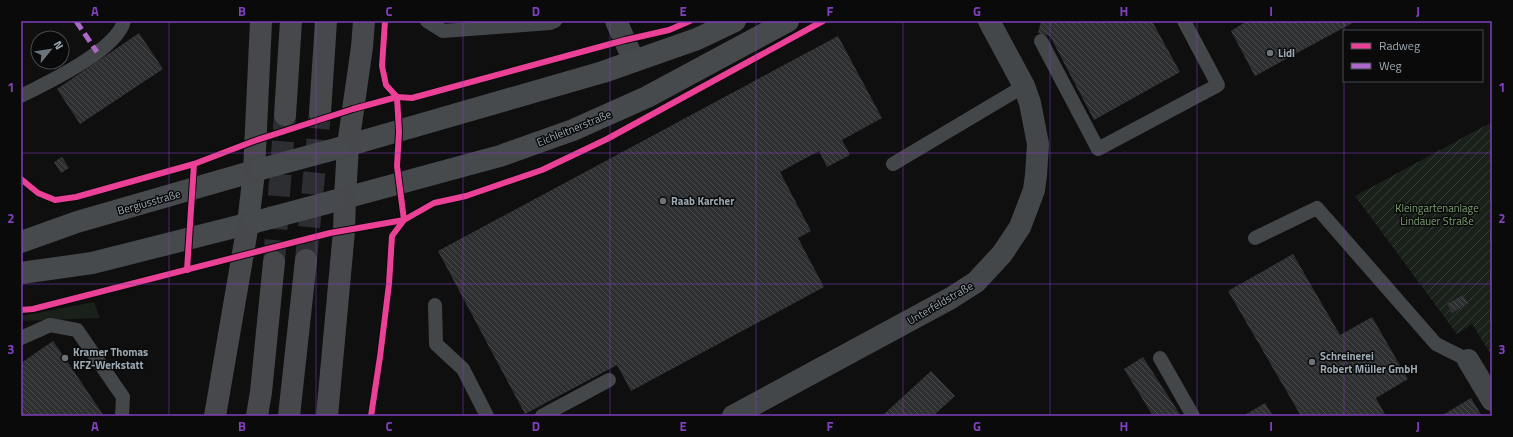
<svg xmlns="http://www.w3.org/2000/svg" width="1513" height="437" viewBox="0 0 1513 437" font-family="'Titillium Web',sans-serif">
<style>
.grass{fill:#1a201a}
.garden{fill:url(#garden-furrows)}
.building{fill:url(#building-back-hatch)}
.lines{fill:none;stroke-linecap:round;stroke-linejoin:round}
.highway-tunnel{stroke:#2c2e31;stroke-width:22;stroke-dasharray:22 11;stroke-linecap:butt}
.lane{stroke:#444749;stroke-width:14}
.street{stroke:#444749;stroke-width:22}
.secondary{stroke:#474a4d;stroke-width:22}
.highway{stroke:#46484b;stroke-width:22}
.secondary-bridge{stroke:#474a4d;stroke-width:22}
.quiet{stroke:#ac68c9;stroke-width:5;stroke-dasharray:10 5;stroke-linecap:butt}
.cycleway-casing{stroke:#0a0a0b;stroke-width:8}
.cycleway{stroke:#ea4096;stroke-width:6}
.grid{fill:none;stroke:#803fbd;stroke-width:1;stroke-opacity:0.55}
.poi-dot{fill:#6c747a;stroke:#0a0a0b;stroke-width:1.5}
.labels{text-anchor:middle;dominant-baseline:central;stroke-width:3;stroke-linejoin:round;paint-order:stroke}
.poi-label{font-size:11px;font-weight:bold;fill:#9eaab3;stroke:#0a0a0b;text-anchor:start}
.street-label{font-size:11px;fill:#9eaab3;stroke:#0a0a0b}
.park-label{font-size:11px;fill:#7ca073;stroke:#0a0a0b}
.neatline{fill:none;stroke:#803fbd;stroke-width:1.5}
.grid-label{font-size:13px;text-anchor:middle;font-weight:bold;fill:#803fbd}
</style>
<defs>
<pattern id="garden-furrows" width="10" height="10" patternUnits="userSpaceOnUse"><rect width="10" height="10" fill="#1a201a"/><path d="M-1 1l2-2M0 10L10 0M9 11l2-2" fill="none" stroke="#383e39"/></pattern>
<pattern id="building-back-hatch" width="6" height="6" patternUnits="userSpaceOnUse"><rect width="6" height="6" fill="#2e2f31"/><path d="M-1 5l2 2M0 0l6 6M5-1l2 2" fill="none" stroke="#494a4c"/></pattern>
</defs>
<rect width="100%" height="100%" fill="#0f0f10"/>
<path class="grass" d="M 94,302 L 100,318 L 21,321 L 21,316 Z"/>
<path class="garden" d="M 1492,122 L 1492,356 L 1472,324 L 1457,334 L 1355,196 Z"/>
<g class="building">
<path d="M 1041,21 L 1152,21 L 1180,72 L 1094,120 L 1050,36 L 1038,33 Z"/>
<path d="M 1247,21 L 1356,21 L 1255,76 L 1231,31 Z"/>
<path d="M 139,33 L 163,69 L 80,124 L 57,89 Z"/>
<path d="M 838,36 L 882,118 L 842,140 L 850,155 L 827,167 L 819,151 L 780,172 L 811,231 L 798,238 L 824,287 L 631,391 L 617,365 L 525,414 L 438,251 Z"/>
<path d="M 62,157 L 69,168 L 61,173 L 54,162 Z"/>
<path d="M 1293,254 L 1340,335 L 1372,317 L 1408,379 L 1376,398 L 1386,416 L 1301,416 L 1228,291 Z"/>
<path d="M 1463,295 L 1468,304 L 1452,313 L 1447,304 Z"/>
<path d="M 53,341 L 65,358 L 104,416 L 21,416 L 21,363 Z"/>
<path d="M 1143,357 L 1181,416 L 1153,416 L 1124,369 Z"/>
<path d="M 931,371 L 955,396 L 933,416 L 884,416 L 883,415 Z"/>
<path d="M 1471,398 L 1482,416 L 1441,416 Z"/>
<path d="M 1265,403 L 1273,416 L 1243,416 Z"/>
</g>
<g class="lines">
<g class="highway-tunnel">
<path d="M 306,260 L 320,113"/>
<path d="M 274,262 L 285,115"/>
</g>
<g class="lane">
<path d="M 427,21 L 443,31 L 550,23 L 555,21"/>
<path d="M 1041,41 L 1098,149 L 1218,85 L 1184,21"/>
<path d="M 21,96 C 47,83 117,50 124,21"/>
<path d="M 893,164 L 1024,86"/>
<path d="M 1255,238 L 1317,208 L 1436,344 L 1468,360"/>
<path d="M 435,305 L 436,344 L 463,369 L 487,416"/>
<path d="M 21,338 L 50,325 L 77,330 L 123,397 L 122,416"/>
<path d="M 1160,358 L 1193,416"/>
<path d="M 542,416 L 609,380"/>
</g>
<g class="street">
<path d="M 616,21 L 634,61"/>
<path d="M 1468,360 L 1492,400"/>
<path d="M 733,416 L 951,298 L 976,282 L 1002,254 L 1020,227 L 1034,190 L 1036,175 L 1038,144 L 1030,103 L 1024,86 L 989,21"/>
</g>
<g class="secondary">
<path d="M 339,148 L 603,72 L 697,39 L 735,21"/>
<path d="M 345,198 L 348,145"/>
<path d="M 334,201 L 500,156 L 573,130 L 647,97 L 788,21"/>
<path d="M 248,224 L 254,172"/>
<path d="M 21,242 L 77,222 L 261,169"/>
<path d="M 21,273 L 92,263 L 255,222"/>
</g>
<g class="highway">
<path d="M 320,113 L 326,21"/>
<path d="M 285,115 L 291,21"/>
<path d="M 348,145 L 362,47 L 364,21"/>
<path d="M 254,172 L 261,21"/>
<path d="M 215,416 L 248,224"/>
<path d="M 257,416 L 261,392 L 274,262"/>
<path d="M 289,416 L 306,260"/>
<path d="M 327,416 L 344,231 L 345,198"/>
</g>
<g class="secondary-bridge">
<path d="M 261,169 L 339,148"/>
<path d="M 255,222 L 334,201"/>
</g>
<path class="quiet" d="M 76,21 L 97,52"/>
<defs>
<g id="cycleway">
<path d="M 21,179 L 38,193 L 55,200 L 76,197 L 194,164 L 254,141 L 353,109 L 397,97 L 412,98 L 625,40 L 669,30 L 690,21"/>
<path d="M 187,270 L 194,164"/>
<path d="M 21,310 L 33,309 L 330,233 L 404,220 L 434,203 L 466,196 L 542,170 L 607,139 L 823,21"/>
<path d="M 371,416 L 380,357 L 389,284 L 392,236 L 404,220 L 397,166 L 399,132 L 397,97 L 386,85 L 382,66 L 385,21"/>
</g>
</defs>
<use href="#cycleway" class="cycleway-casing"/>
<use href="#cycleway" class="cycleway"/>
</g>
<path class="grid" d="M 169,21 L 169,416M 316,21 L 316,416M 463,21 L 463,416M 610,21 L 610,416M 756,21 L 756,416M 903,21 L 903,416M 1050,21 L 1050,416M 1197,21 L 1197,416M 1344,21 L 1344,31M 1344,81 L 1344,416M 21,153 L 1492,153M 21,284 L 1492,284"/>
<g class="poi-dot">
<circle cx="1270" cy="53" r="4"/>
<circle cx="663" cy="201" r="4"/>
<circle cx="65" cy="358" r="4"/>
<circle cx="1312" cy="362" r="4"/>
</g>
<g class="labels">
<g class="poi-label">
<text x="1278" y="53">Lidl</text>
<text x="671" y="201">Raab Karcher</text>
<text x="73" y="352">Kramer Thomas<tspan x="73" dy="13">KFZ-Werkstatt</tspan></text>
<text x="1320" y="356">Schreinerei<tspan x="1320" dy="13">Robert Müller GmbH</tspan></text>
</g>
<g class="street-label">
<text transform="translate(574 128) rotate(-22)">Eichleitnerstraße</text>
<text transform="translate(149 202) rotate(-16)">Bergiusstraße</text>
<text transform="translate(940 303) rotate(-30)">Unterfeldstraße</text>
</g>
<g class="park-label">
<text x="1437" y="208">Kleingartenanlage<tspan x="1437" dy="13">Lindauer Straße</tspan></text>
</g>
</g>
<rect width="1513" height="437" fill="none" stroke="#0a0a0b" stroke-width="44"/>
<rect x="1343" y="30" width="140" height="52" fill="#0a0a0b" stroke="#454a4e"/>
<rect x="1351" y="43" width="20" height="6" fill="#ea4096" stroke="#454a4e"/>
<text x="1379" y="50" font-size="12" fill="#9eaab3">Radweg</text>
<rect x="1351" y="63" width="20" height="6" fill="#ac68c9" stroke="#454a4e"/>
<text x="1379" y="70" font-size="12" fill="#9eaab3">Weg</text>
<g transform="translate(50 50) rotate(60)"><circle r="19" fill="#0a0a0b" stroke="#454a4e"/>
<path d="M0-3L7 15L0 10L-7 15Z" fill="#6c747a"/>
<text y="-6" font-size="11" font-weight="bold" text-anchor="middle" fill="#9eaab3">N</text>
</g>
<rect x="22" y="22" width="1469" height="393" class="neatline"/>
<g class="grid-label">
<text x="95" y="16">A</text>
<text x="242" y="16">B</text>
<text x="389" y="16">C</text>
<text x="536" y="16">D</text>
<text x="683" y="16">E</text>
<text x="830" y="16">F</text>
<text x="977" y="16">G</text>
<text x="1124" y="16">H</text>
<text x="1271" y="16">I</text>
<text x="1418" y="16">J</text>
<text x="11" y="92">1</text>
<text x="1502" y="92">1</text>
<text x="11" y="223">2</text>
<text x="1502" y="223">2</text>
<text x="11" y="354">3</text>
<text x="1502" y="354">3</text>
<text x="95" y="431">A</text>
<text x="242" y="431">B</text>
<text x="389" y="431">C</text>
<text x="536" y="431">D</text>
<text x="683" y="431">E</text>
<text x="830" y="431">F</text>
<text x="977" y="431">G</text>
<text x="1124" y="431">H</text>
<text x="1271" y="431">I</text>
<text x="1418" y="431">J</text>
</g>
</svg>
